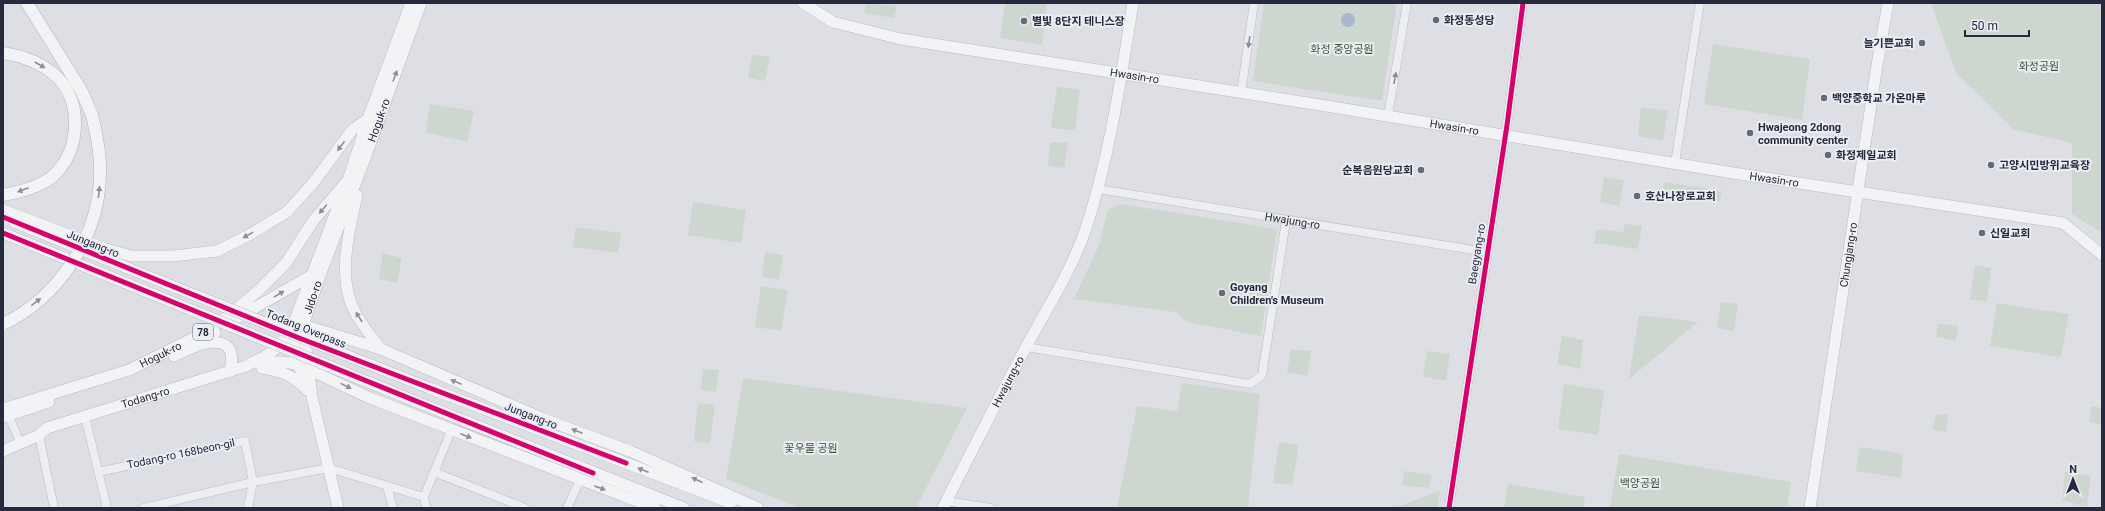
<svg xmlns="http://www.w3.org/2000/svg" width="2105" height="511" viewBox="0 0 2105 511" font-family="Roboto,'Noto Sans KR',sans-serif">
<style>
.green{fill:#cdd7cf}
.water{fill:#acb7cf}
.lines{fill:none;stroke-linecap:round;stroke-linejoin:round}
.minor-casing{stroke:#bdbdc2;stroke-width:9}
.major-casing{stroke:#bbbcc1;stroke-width:12}
.highway-casing{stroke:#b1b2b8;stroke-width:13}
.minor{stroke:#edeef0;stroke-width:8}
.major{stroke:#f2f3f4;stroke-width:11}
.highway{stroke:#f2f3f4;stroke-width:12}
.major-bridge-casing{stroke:#bbbcc1;stroke-width:12;stroke-linecap:butt}
.highway-bridge-casing{stroke:#b1b2b8;stroke-width:13;stroke-linecap:butt}
.major-bridge{stroke:#f2f3f4;stroke-width:11}
.highway-bridge{stroke:#f2f3f4;stroke-width:12}
.cycleway-casing{stroke:#ebedf4;stroke-width:8}
.cycleway{stroke:#d6006c;stroke-width:5}
.oneway{fill:#8a8c96}
.oneway2{fill:#8c8e98}
.poi-dot{fill:#666977;stroke:#ebedf4;stroke-width:1.5}
.labels{text-anchor:middle;dominant-baseline:central;stroke-width:4;stroke-linejoin:round;paint-order:stroke}
.shield{fill:#ebedf4;stroke:#616473;stroke-width:1}
.shield-label{font-size:10px;font-weight:bold;fill:#262a3c}
.poi-label{font-size:11px;font-weight:bold;fill:#262a3c;stroke:#ebedf4;text-anchor:start}
.park-label{font-size:11px;fill:#345734;stroke:#ebedf4}
.street-label{font-size:11px;fill:#262a3c;stroke:#ebedf4}
</style>
<rect width="100%" height="100%" fill="#dedfe4"/>
<g class="green">
<path d="M 866,3 L 897,6 L 894,18 L 864,13 Z"/>
<path d="M 1005,3 L 1047,3 L 1042,45 L 1000,38 Z"/>
<path d="M 1264,3 L 1397,3 L 1382,101 L 1253,81 Z"/>
<path d="M 1931,3 L 2102,3 L 2102,233 L 2072,214 L 2072,143 L 2013,129 L 1956,73 Z"/>
<path d="M 1713,44 L 1810,59 L 1802,120 L 1704,104 Z"/>
<path d="M 752,55 L 770,57 L 765,81 L 748,78 Z"/>
<path d="M 1057,87 L 1080,89 L 1075,131 L 1051,128 Z"/>
<path d="M 430,104 L 474,111 L 467,142 L 426,132 Z"/>
<path d="M 1641,107 L 1668,111 L 1663,141 L 1638,136 Z"/>
<path d="M 1050,142 L 1068,143 L 1064,168 L 1048,166 Z"/>
<path d="M 1604,177 L 1624,180 L 1619,206 L 1600,202 Z"/>
<path d="M 1665,182 L 1722,191 L 1720,201 L 1663,192 Z"/>
<path d="M 693,202 L 746,210 L 741,243 L 688,235 Z"/>
<path d="M 1121,204 L 1277,229 L 1261,336 L 1187,322 L 1175,312 L 1074,299 L 1099,245 L 1108,209 Z"/>
<path d="M 1625,224 L 1642,226 L 1638,249 L 1594,243 L 1597,229 L 1623,232 Z"/>
<path d="M 576,227 L 621,233 L 618,253 L 572,247 Z"/>
<path d="M 765,252 L 783,255 L 779,280 L 762,277 Z"/>
<path d="M 383,253 L 402,258 L 397,283 L 379,279 Z"/>
<path d="M 1975,265 L 1991,268 L 1987,302 L 1970,299 Z"/>
<path d="M 761,286 L 788,290 L 781,331 L 755,327 Z"/>
<path d="M 1721,302 L 1738,304 L 1734,331 L 1717,328 Z"/>
<path d="M 1997,303 L 2069,314 L 2061,357 L 1990,346 Z"/>
<path d="M 1639,315 L 1698,322 L 1629,379 Z"/>
<path d="M 1938,323 L 1958,326 L 1956,341 L 1936,337 Z"/>
<path d="M 1562,336 L 1583,340 L 1580,369 L 1557,364 Z"/>
<path d="M 1291,349 L 1311,351 L 1307,376 L 1287,372 Z"/>
<path d="M 1427,351 L 1450,354 L 1446,381 L 1423,377 Z"/>
<path d="M 703,369 L 719,370 L 716,392 L 701,390 Z"/>
<path d="M 743,378 L 967,408 L 916,508 L 800,508 L 726,479 Z"/>
<path d="M 1182,383 L 1260,394 L 1248,508 L 1117,508 L 1137,406 L 1177,411 Z"/>
<path d="M 1564,384 L 1604,390 L 1598,435 L 1558,429 Z"/>
<path d="M 698,403 L 715,405 L 710,444 L 694,441 Z"/>
<path d="M 2091,406 L 2102,408 L 2101,424 L 2089,423 Z"/>
<path d="M 1936,414 L 1948,415 L 1946,432 L 1933,430 Z"/>
<path d="M 1279,442 L 1299,445 L 1292,485 L 1273,483 Z"/>
<path d="M 1860,447 L 1903,454 L 1901,478 L 1856,471 Z"/>
<path d="M 1619,454 L 1791,482 L 1787,508 L 1610,508 Z"/>
<path d="M 1404,471 L 1432,475 L 1429,488 L 1402,485 Z"/>
<path d="M 2065,472 L 2091,476 L 2087,507 L 2062,500 Z"/>
<path d="M 1508,484 L 1585,497 L 1583,508 L 1504,508 Z"/>
<path d="M 1440,491 L 1437,508 L 1394,508 Z"/>
</g>
<circle class="water" cx="1348" cy="20" r="7"/>
<g class="lines">
<defs>
<g id="minor">
<path d="M 1241,93 L 1254,3"/>
<path d="M 1388,116 L 1407,3"/>
<path d="M 1675,163 L 1700,3"/>
<path id="s1" d="M 1098,189 L 1486,252"/>
<path d="M 1026,347 L 1250,384 L 1262,375 L 1286,221"/>
<path d="M 6,410 L 20,442"/>
<path d="M 85,416 L 107,508"/>
<path d="M 39,435 L 54,508"/>
<path d="M 98,472 L 245,441 L 253,482 L 248,508"/>
<path d="M 434,472 L 525,508"/>
<path d="M 387,486 L 393,508"/>
<path d="M 946,501 L 990,508"/>
<path d="M 144,508 L 253,482 L 329,468 L 424,497"/>
<path d="M 426,508 L 424,497 L 451,431"/>
<path d="M 567,508 L 580,480"/>
<path d="M 1449,508 L 1507,125 L 1523,3"/>
</g>
<g id="major">
<path id="s2" d="M 803,3 L 833,22 L 901,39 L 1314,104 L 1733,173 L 2063,223 L 2102,255"/>
<path d="M 357,195 C 349,231 336,279 356,314 C 363,327 373,338 381,349"/>
<path d="M 3,210 L 103,248 L 131,256 L 173,256 L 217,251 L 249,235 L 287,212 L 314,182 L 352,130 L 368,119"/>
<path d="M 14,222 L 177,288"/>
<path d="M 3,233 L 172,302"/>
<path d="M 237,318 L 314,274"/>
<path d="M 293,325 L 303,325 L 381,349 L 544,419 L 630,451 L 758,508"/>
<path d="M 201,344 C 225,339 236,345 230,371"/>
<path d="M 174,356 L 198,345 L 215,333"/>
<path d="M 253,362 L 281,362 L 297,364 L 370,398 L 655,508"/>
<path d="M 262,368 C 281,371 293,375 307,390"/>
<path d="M 429,388 L 731,503"/>
<path d="M 309,389 L 295,358 L 293,325 L 348,180 L 368,119 L 411,3"/>
<path d="M 422,404 L 684,508"/>
<path id="s3" d="M 3,409 L 129,370 L 194,338 L 226,318 L 259,290 L 286,263 L 313,221 L 348,180"/>
<path d="M 3,417 L 49,402"/>
<path id="s4" d="M 3,451 L 39,435 L 47,428 L 246,366 C 269,354 280,351 292,326"/>
<path id="s5" d="M 338,508 L 312,397 L 303,325 L 322,270 L 364,161 L 421,3"/>
<path id="s6" d="M 943,508 C 970,454 998,400 1026,347 C 1047,308 1072,270 1086,228 C 1110,156 1121,77 1133,3"/>
<path id="s7" d="M 1810,508 L 1877,65 L 1888,3"/>
</g>
<g id="highway">
<path d="M 27,3 L 81,90 L 92,115"/>
<path d="M 3,53 C 23,56 43,63 58,78 C 82,103 80,148 56,173 C 44,186 20,192 3,195"/>
</g>
</defs>
<use href="#minor" class="minor-casing"/>
<use href="#major" class="major-casing"/>
<use href="#highway" class="highway-casing"/>
<use href="#minor" class="minor"/>
<use href="#major" class="major"/>
<use href="#highway" class="highway"/>
<defs>
<g id="major-bridge">
<path d="M 177,288 L 429,388"/>
<path d="M 172,302 L 422,404"/>
</g>
<path id="highway-bridge" d="M 3,324 C 58,298 99,237 100,175 C 101,154 97,135 92,115"/>
</defs>
<use href="#major-bridge" class="major-bridge-casing"/>
<use href="#highway-bridge" class="highway-bridge-casing"/>
<use href="#major-bridge" class="major-bridge"/>
<use href="#highway-bridge" class="highway-bridge"/>
<defs>
<g id="cycleway">
<path d="M 3,217 L 299,338 L 626,463"/>
<path d="M 3,233 L 593,473"/>
<path d="M 1449,508 L 1507,125 L 1523,3"/>
</g>
</defs>
<use href="#cycleway" class="cycleway-casing"/>
<use href="#cycleway" class="cycleway"/>
</g>
<defs><path id="oneway-solid" d="M-6-.8H1V-3.2L6.5 0L1 3.2V.8H-6Z"/></defs>
<g class="oneway">
<use href="#oneway-solid" transform="translate(1249 42) rotate(98)"/>
<use href="#oneway-solid" transform="translate(1395 78) rotate(-80)"/>
</g>
<g class="oneway2">
<use href="#oneway-solid" transform="translate(40 65) rotate(30)"/>
<use href="#oneway-solid" transform="translate(395 76) rotate(-70)"/>
<use href="#oneway-solid" transform="translate(341 146) rotate(127)"/>
<use href="#oneway-solid" transform="translate(23 190) rotate(159)"/>
<use href="#oneway-solid" transform="translate(99 192) rotate(-84)"/>
<use href="#oneway-solid" transform="translate(323 209) rotate(130)"/>
<use href="#oneway-solid" transform="translate(248 235) rotate(151)"/>
<use href="#oneway-solid" transform="translate(279 294) rotate(-31)"/>
<use href="#oneway-solid" transform="translate(36 302) rotate(-37)"/>
<use href="#oneway-solid" transform="translate(359 317) rotate(-123)"/>
<use href="#oneway-solid" transform="translate(456 382) rotate(-157)"/>
<use href="#oneway-solid" transform="translate(346 386) rotate(26)"/>
<use href="#oneway-solid" transform="translate(577 431) rotate(-159)"/>
<use href="#oneway-solid" transform="translate(466 436) rotate(21)"/>
<use href="#oneway-solid" transform="translate(643 470) rotate(-159)"/>
<use href="#oneway-solid" transform="translate(697 480) rotate(-156)"/>
<use href="#oneway-solid" transform="translate(600 488) rotate(20)"/>
</g>
<g class="poi-dot">
<circle cx="1436" cy="20" r="4"/>
<circle cx="1024" cy="21" r="4"/>
<circle cx="1922" cy="43" r="4"/>
<circle cx="1824" cy="98" r="4"/>
<circle cx="1750" cy="133" r="4"/>
<circle cx="1828" cy="155" r="4"/>
<circle cx="1991" cy="165" r="4"/>
<circle cx="1421" cy="170" r="4"/>
<circle cx="1637" cy="196" r="4"/>
<circle cx="1982" cy="233" r="4"/>
<circle cx="1222" cy="293" r="4"/>
</g>
<g class="labels">
<rect class="shield" x="193" y="324" width="20" height="16" rx="3"/>
<g class="shield-label">
<text x="203" y="332">78</text>
</g>
<g class="poi-label">
<text x="1444" y="20">화정동성당</text>
<text x="1032" y="21">별빛 8단지 테니스장</text>
<text x="1914" y="43" text-anchor="end">늘기쁜교회</text>
<text x="1832" y="98">백양중학교 가온마루</text>
<text x="1758" y="127">Hwajeong 2dong<tspan x="1758" dy="13">community center</tspan></text>
<text x="1836" y="155">화정제일교회</text>
<text x="1999" y="165">고양시민방위교육장</text>
<text x="1413" y="170" text-anchor="end">순복음원당교회</text>
<text x="1645" y="196">호산나장로교회</text>
<text x="1990" y="233">신일교회</text>
<text x="1230" y="287">Goyang<tspan x="1230" dy="13">Children’s Museum</tspan></text>
</g>
<g class="park-label">
<text x="1342" y="49">화정 중앙공원</text>
<text x="2039" y="66">화정공원</text>
<text x="811" y="448">꽃우물 공원</text>
<text x="1640" y="483">백양공원</text>
</g>
<g class="street-label">
<text stroke="none"><textPath href="#s2" startOffset="342">Hwasin-ro</textPath></text>
<text stroke="none"><textPath href="#s5" startOffset="405">Hoguk-ro</textPath></text>
<text stroke="none"><textPath href="#s2" startOffset="666">Hwasin-ro</textPath></text>
<text stroke="none"><textPath href="#s2" startOffset="990">Hwasin-ro</textPath></text>
<text stroke="none"><textPath href="#s1" startOffset="197">Hwajung-ro</textPath></text>
<text transform="translate(93 244) rotate(22)">Jungang-ro</text>
<text transform="translate(1477 254) rotate(-81)">Baegyang-ro</text>
<text stroke="none"><textPath href="#s7" startOffset="256">Chungjang-ro</textPath></text>
<text stroke="none"><textPath href="#s5" startOffset="216">Jido-ro</textPath></text>
<text transform="translate(306 329) rotate(22)">Todang Overpass</text>
<text stroke="none"><textPath href="#s3" startOffset="167">Hoguk-ro</textPath></text>
<text stroke="none"><textPath href="#s6" startOffset="142">Hwajung-ro</textPath></text>
<text stroke="none"><textPath href="#s4" startOffset="153">Todang-ro</textPath></text>
<text transform="translate(531 416) rotate(21)">Jungang-ro</text>
<text transform="translate(181 454) rotate(-12)">Todang-ro 168beon-gil</text>
</g>
</g>
<rect width="2105" height="511" fill="none" stroke="#262a3c" stroke-width="8"/>
<g transform="translate(2073 479)" stroke="#ebedf4" stroke-width="3" paint-order="stroke">
<path d="M0-3L7 15L0 10L-7 15Z" fill="#262a3c"/>
<text y="-6" font-size="11" font-weight="bold" text-anchor="middle" fill="#262a3c">N</text>
</g>
<path d="M1965 30v6h64v-6" fill="none" stroke="#262a3c" stroke-width="2"/>
<text x="1971" y="30" font-size="12" fill="#262a3c" stroke="#ebedf4" stroke-width="3" paint-order="stroke">50 m</text>
</svg>
